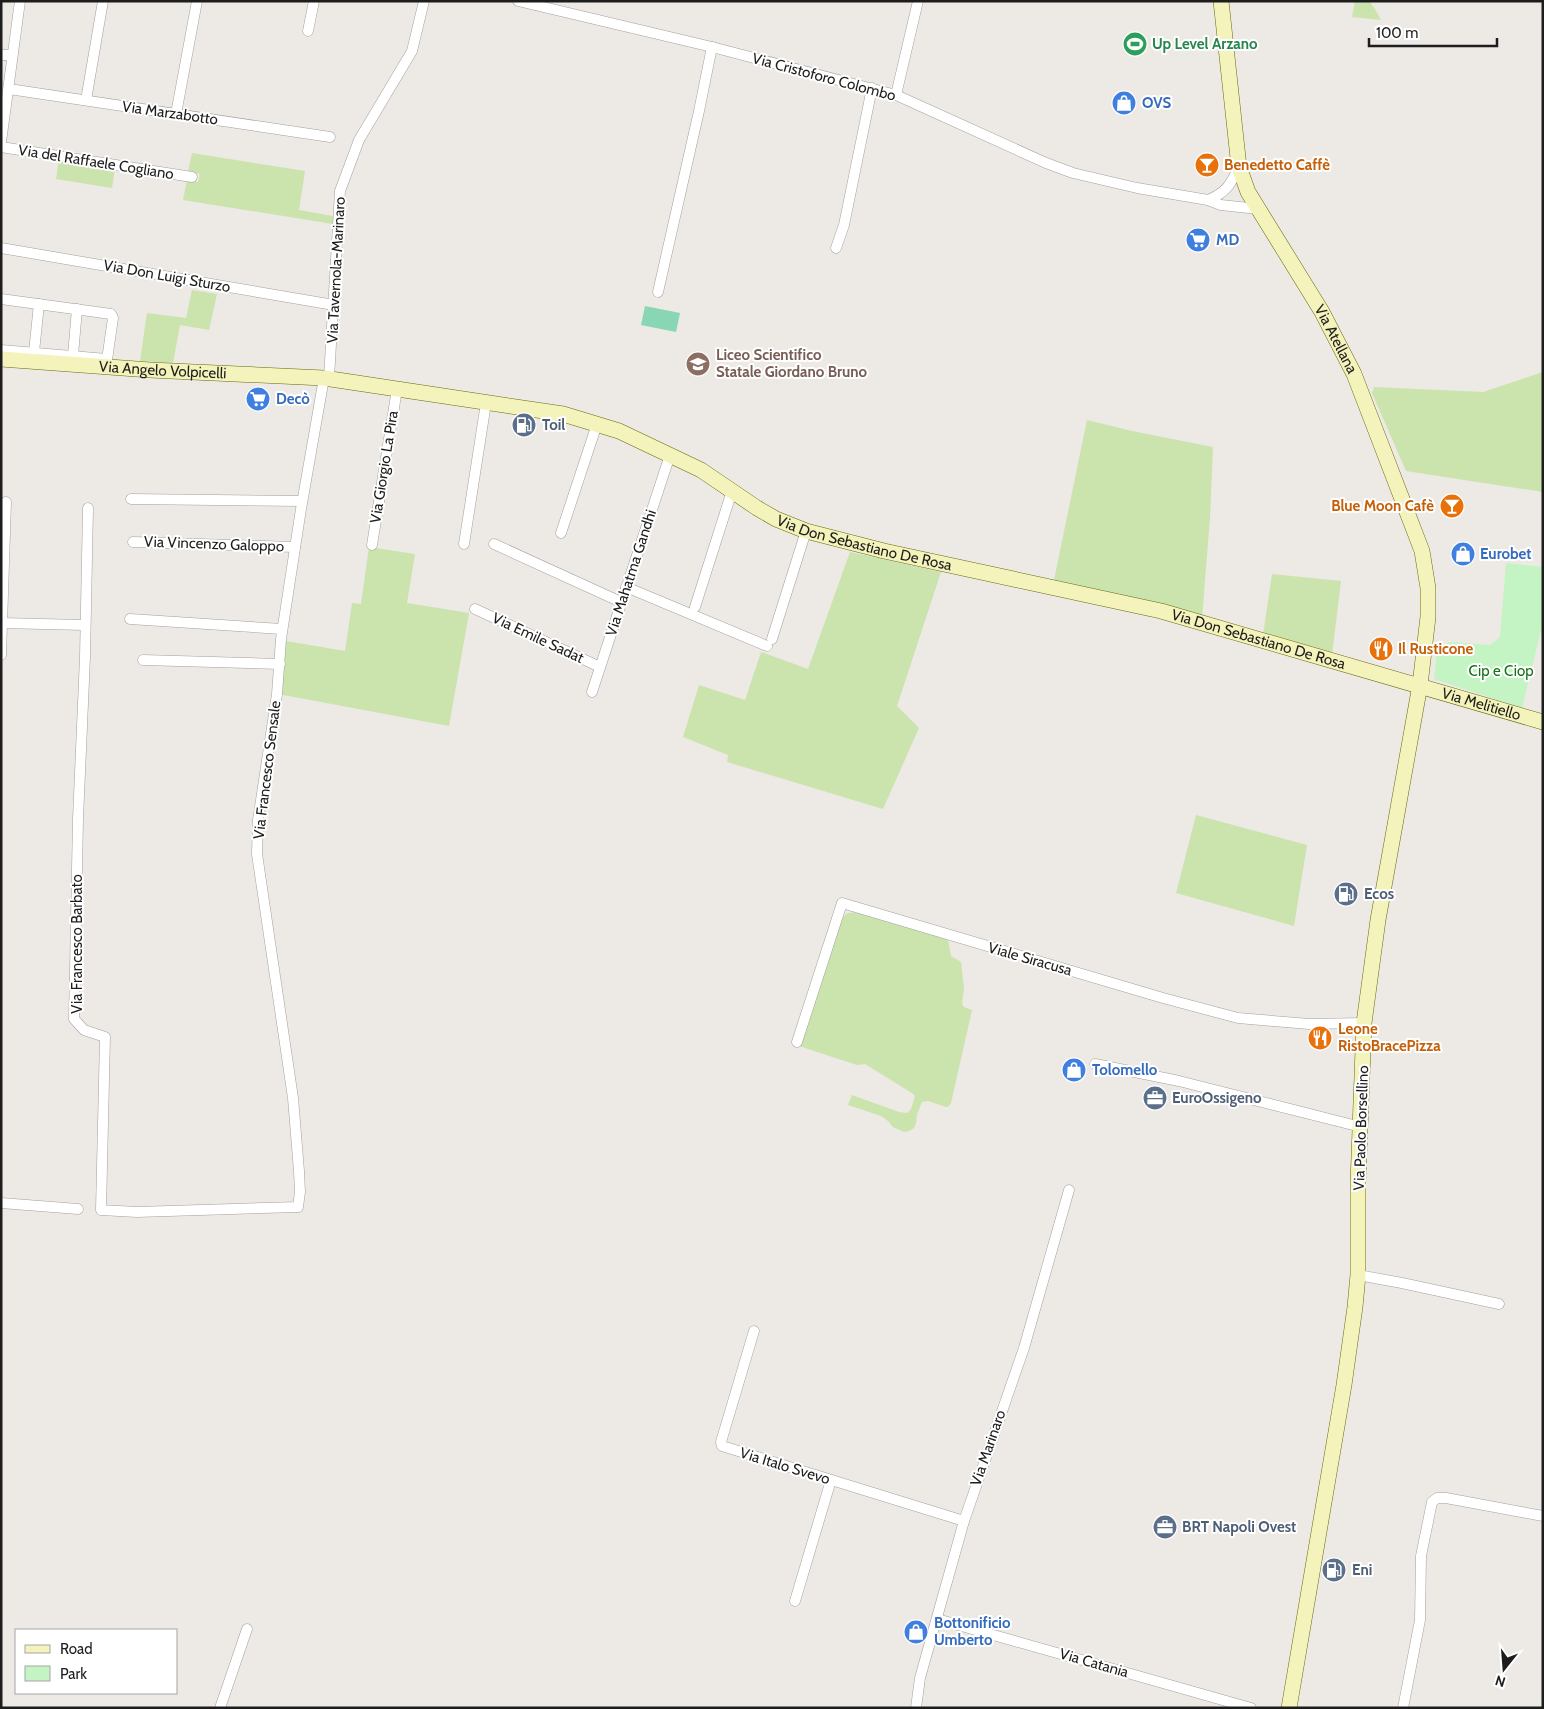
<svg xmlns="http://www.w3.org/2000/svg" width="1544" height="1709" viewBox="0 0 1544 1709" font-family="Cabin,sans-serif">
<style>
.grass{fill:#cbe3ad}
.park{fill:#c4f4c4}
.pitch{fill:#88d6b3}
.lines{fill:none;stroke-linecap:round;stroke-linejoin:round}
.street-casing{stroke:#a1a1a1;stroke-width:11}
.secondary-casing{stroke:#666a0e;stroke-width:16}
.street{stroke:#fff;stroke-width:10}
.secondary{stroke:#f4f3bb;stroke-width:15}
.labels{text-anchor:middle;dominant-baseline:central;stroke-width:4;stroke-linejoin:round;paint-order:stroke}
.leisure-label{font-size:15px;font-weight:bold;fill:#27864d;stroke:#fff;text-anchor:start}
.street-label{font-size:15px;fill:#1d1d1d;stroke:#fff}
.shop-label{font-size:15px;font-weight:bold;fill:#366cbe;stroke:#fff;text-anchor:start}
.food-label{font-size:15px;font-weight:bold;fill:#c56008;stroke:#fff;text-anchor:start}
.education-label{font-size:15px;font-weight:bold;fill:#785e54;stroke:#fff;text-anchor:start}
.service-label{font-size:15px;font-weight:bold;fill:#4e5e75;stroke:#fff;text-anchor:start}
.park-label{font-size:15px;fill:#157116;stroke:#fff}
</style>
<rect width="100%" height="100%" fill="#ede9e4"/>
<g class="grass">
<path d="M 1355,1 L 1369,1 L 1375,9 L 1381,20 L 1352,17 Z"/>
<path d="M 192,153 L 305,171 L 299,210 L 333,216 L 333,224 L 183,200 L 187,180 L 198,182 L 200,174 L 188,172 Z"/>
<path d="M 59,159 L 115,168 L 112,188 L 56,179 Z"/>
<path d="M 192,290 L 217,294 L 209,330 L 180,325 L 173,363 L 140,361 L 147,313 L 186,318 Z"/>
<path d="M 1543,372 L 1543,492 L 1406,471 L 1372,393 L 1374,387 L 1483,392 Z"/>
<path d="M 1087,420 L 1132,431 L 1213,447 L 1210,518 L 1202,618 L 1055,583 L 1054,580 Z"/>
<path d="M 369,547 L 415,554 L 407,603 L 469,613 L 449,726 L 278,694 L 286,641 L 345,651 L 352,603 L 361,604 Z"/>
<path d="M 850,552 L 941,572 L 897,706 L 919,728 L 883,809 L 727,762 L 728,755 L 683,737 L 699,685 L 745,700 L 761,652 L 808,669 Z"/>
<path d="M 1272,574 L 1341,581 L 1332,655 L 1263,635 Z"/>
<path d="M 1196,815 L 1307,845 L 1294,926 L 1176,893 Z"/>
<path d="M 860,912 L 948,940 L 951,956 L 961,962 L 964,989 L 962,1004 L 964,1007 L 972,1010 L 951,1103 L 948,1107 L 946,1107 L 928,1101 L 922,1102 L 917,1114 L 916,1123 L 914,1128 L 909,1131 L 904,1132 L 893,1127 L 888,1121 L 881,1116 L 848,1105 L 852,1095 L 899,1112 L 907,1113 L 911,1109 L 915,1096 L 912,1093 L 865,1064 L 857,1065 L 799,1046 L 840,919 L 848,913 Z"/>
</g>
<path class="park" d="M 1506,563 L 1543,567 L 1543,622 L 1522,708 L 1434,679 L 1437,648 L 1449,642 L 1490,645 L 1500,637 Z"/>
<path class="pitch" d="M 645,306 L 680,313 L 676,332 L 641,325 Z"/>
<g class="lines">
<defs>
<g id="street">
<path d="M 518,1 L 712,47 L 896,95 L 1046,163 L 1073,173 L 1137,188 L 1208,200 L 1221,205 L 1258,209"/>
<path d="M 308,31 L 314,1"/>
<path d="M 1,55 L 12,55"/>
<path d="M 9,89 L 330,137"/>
<path d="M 896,95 L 918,1"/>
<path d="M 86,100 L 103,1"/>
<path d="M 176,114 L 197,1"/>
<path d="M 1,142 L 20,1"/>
<path d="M 1,147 L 192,177"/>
<path d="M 1208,200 C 1227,192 1230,185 1239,167"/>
<path d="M 1,248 L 334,305"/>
<path d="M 836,248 L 844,225 L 872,88"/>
<path d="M 658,292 L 699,111 L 712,47"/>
<path d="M 1,299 L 111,314 L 113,318 L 106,367"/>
<path d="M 1,350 L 107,359"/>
<path d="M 34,352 L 39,304"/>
<path d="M 73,355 L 77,309"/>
<path d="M 329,378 L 340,191 L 359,140 L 412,51 L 424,1"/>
<path d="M 131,499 L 302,501"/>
<path d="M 88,508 L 85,657 L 78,819 L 74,1019 L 84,1030 L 105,1037 L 101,1210 L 137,1212 L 298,1207 L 300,1192 L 299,1171 L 293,1098 L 257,854 L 258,820 L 277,694 L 281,639 L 301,509 L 324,378"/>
<path d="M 561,533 L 597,424"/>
<path d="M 133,542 L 295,547"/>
<path d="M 464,544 L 486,403"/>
<path d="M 494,544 L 621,602"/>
<path d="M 372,545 L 397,389"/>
<path d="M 626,587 L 767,646"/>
<path d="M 695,607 L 732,491"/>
<path d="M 475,609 L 600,667"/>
<path d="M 130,619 L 282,629"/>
<path d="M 1,623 L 84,625"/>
<path d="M 772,639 L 806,531"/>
<path d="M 1,655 L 6,502"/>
<path d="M 143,660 L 280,664"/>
<path d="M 592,692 L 670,455"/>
<path d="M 797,1042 L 842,903 L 1163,998 L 1238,1018 L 1309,1024 L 1364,1023"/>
<path d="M 1095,1064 L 1179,1081 L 1361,1127"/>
<path d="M 1,1203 L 78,1209"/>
<path d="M 1358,1275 L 1402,1283 L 1499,1304"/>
<path d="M 754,1331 L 721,1442 L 722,1446 L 964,1521"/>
<path d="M 795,1601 L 831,1480"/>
<path d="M 937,1619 L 1251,1708"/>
<path d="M 220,1708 L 247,1629"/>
<path d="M 916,1708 L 920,1678 L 964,1521 L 1024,1348 L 1069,1190"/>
<path d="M 1403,1708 L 1420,1620 L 1421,1556 L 1432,1502 L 1437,1498 L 1446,1498 L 1543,1516"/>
</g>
<g id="secondary">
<path id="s1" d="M 1221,1 L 1239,167 L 1248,192 L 1322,312 L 1354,374 L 1422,551 L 1428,588 L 1428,617 L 1420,685 L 1378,920 L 1364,1023 L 1358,1183 L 1358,1275 L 1355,1307 L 1344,1385 L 1289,1708"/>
<path id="s2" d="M 1,359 L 150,370 L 324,378 L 563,414 L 619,431 L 701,470 L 757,508 L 776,519 L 806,531 L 884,551 L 1161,611 L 1543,722"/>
</g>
</defs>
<use href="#street" class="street-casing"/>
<use href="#secondary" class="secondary-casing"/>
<use href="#street" class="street"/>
<use href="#secondary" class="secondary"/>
</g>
<defs>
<symbol id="stadium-disc" viewBox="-11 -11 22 22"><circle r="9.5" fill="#2e9e5b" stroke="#fff"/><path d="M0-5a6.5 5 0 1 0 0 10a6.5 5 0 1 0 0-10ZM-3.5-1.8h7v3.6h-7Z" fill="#fff"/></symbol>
<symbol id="shop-disc" viewBox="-11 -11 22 22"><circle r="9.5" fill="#3f7fe0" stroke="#fff"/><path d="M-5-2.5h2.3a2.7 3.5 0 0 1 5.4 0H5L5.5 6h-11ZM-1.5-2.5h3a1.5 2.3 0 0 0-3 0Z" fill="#fff"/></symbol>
<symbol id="bar-disc" viewBox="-11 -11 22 22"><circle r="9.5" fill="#e8710a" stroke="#fff"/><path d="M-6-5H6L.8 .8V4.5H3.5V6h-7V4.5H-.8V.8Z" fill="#fff"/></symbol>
<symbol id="supermarket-disc" viewBox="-11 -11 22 22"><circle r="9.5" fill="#3f7fe0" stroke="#fff"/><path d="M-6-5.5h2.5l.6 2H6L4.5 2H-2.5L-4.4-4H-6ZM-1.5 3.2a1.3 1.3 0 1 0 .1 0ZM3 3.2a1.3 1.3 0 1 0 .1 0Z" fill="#fff"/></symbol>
<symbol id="school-disc" viewBox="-11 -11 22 22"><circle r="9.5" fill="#8d6e63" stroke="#fff"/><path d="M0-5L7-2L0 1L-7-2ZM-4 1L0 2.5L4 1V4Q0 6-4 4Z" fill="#fff"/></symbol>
<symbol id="fuel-disc" viewBox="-11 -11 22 22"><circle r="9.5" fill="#5c6f8a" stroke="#fff"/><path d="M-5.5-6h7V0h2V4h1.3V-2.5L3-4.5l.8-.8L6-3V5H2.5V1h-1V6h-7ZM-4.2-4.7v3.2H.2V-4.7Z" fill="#fff"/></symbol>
<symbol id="restaurant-disc" viewBox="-11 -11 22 22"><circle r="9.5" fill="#e8710a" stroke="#fff"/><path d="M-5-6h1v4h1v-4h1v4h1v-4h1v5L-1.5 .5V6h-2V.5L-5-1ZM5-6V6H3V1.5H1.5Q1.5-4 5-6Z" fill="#fff"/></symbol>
<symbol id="office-disc" viewBox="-11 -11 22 22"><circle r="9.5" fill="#5c6f8a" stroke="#fff"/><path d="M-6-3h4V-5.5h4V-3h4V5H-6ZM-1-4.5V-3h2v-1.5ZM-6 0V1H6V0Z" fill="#fff"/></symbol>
</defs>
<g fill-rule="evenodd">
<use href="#stadium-disc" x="1121" y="30" width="28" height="28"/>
<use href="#shop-disc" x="1110" y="89" width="28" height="28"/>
<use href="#bar-disc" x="1193" y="151" width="28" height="28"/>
<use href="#supermarket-disc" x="1184" y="226" width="28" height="28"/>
<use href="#school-disc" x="684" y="350" width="28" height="28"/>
<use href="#supermarket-disc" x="244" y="385" width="28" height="28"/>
<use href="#fuel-disc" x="510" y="411" width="28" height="28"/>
<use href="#bar-disc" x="1438" y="492" width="28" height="28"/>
<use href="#shop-disc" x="1449" y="540" width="28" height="28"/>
<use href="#restaurant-disc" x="1367" y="635" width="28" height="28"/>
<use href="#fuel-disc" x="1332" y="880" width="28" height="28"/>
<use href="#restaurant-disc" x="1306" y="1024" width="28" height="28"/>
<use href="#shop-disc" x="1060" y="1056" width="28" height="28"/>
<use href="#office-disc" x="1141" y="1084" width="28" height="28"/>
<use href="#office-disc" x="1151" y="1513" width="28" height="28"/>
<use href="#fuel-disc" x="1320" y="1556" width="28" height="28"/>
<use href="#shop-disc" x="902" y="1618" width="28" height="28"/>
</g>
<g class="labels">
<g class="leisure-label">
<text x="1152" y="44">Up Level Arzano</text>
</g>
<g class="street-label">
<text transform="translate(824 77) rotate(15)">Via Cristoforo Colombo</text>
<text transform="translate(170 113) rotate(8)">Via Marzabotto</text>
<text transform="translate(96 162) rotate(9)">Via del Raffaele Cogliano</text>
<text transform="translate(336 270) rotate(-87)">Via Tavernola-Marinaro</text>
<text transform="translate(167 276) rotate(10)">Via Don Luigi Sturzo</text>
<text stroke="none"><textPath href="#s1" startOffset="365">Via Atellana</textPath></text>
<text stroke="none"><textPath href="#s2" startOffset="162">Via Angelo Volpicelli</textPath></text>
<text transform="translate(384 467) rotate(-81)">Via Giorgio La Pira</text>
<text stroke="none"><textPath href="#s2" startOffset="896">Via Don Sebastiano De Rosa</textPath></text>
<text transform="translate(214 544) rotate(2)">Via Vincenzo Galoppo</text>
<text transform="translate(631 573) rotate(-72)">Via Mahatma Gandhi</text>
<text transform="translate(538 638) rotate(25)">Via Emile Sadat</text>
<text stroke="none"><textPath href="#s2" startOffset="1302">Via Don Sebastiano De Rosa</textPath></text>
<text stroke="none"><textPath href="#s2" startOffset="1534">Via Melitiello</textPath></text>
<text transform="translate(267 770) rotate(-83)">Via Francesco Sensale</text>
<text transform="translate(77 944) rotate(-90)">Via Francesco Barbato</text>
<text transform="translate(1030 959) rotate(16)">Viale Siracusa</text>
<text transform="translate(1361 1128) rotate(-88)">Via Paolo Borsellino</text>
<text transform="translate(988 1448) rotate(-71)">Via Marinaro</text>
<text transform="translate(785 1466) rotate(17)">Via Italo Svevo</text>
<text transform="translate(1094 1663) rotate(16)">Via Catania</text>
</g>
<g class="shop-label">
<text x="1142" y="103">OVS</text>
<text x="1216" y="240">MD</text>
<text x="276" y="399">Decò</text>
<text x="1480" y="554">Eurobet</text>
<text x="1092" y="1070">Tolomello</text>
<text x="934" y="1623">Bottonificio<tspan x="934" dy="17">Umberto</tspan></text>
</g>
<g class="food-label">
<text x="1224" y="165">Benedetto Caffè</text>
<text x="1434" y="506" text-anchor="end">Blue Moon Cafè</text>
<text x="1398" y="649">Il Rusticone</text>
<text x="1338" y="1029">Leone<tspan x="1338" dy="17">RistoBracePizza</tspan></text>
</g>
<g class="education-label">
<text x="716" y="355">Liceo Scientifico<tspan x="716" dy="17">Statale Giordano Bruno</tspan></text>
</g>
<g class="service-label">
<text x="542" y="425">Toil</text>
<text x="1364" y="894">Ecos</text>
<text x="1172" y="1098">EuroOssigeno</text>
<text x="1182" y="1527">BRT Napoli Ovest</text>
<text x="1352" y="1570">Eni</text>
</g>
<g class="park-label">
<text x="1501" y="671">Cip e Ciop</text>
</g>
</g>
<rect width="1544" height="1709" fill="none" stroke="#1d1d1d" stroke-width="5"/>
<rect x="15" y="1629" width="162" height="65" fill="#ffffff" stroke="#a5a5a5"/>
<rect x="25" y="1645" width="25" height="8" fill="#f4f3bb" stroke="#a5a5a5"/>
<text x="60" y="1654" font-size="15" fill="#1d1d1d">Road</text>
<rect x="25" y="1666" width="25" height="15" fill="#c4f4c4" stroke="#a5a5a5"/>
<text x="60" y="1679" font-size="15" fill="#1d1d1d">Park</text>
<g transform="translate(1504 1669) rotate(197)" stroke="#ffffff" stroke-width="4" paint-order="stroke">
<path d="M0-4L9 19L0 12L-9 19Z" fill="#1d1d1d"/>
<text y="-8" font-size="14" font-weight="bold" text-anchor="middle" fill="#1d1d1d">N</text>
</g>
<path d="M1369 38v8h128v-8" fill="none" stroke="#1d1d1d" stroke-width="2.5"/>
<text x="1376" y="38" font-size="15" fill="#1d1d1d" stroke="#ffffff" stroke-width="4" paint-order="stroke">100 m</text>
</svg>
